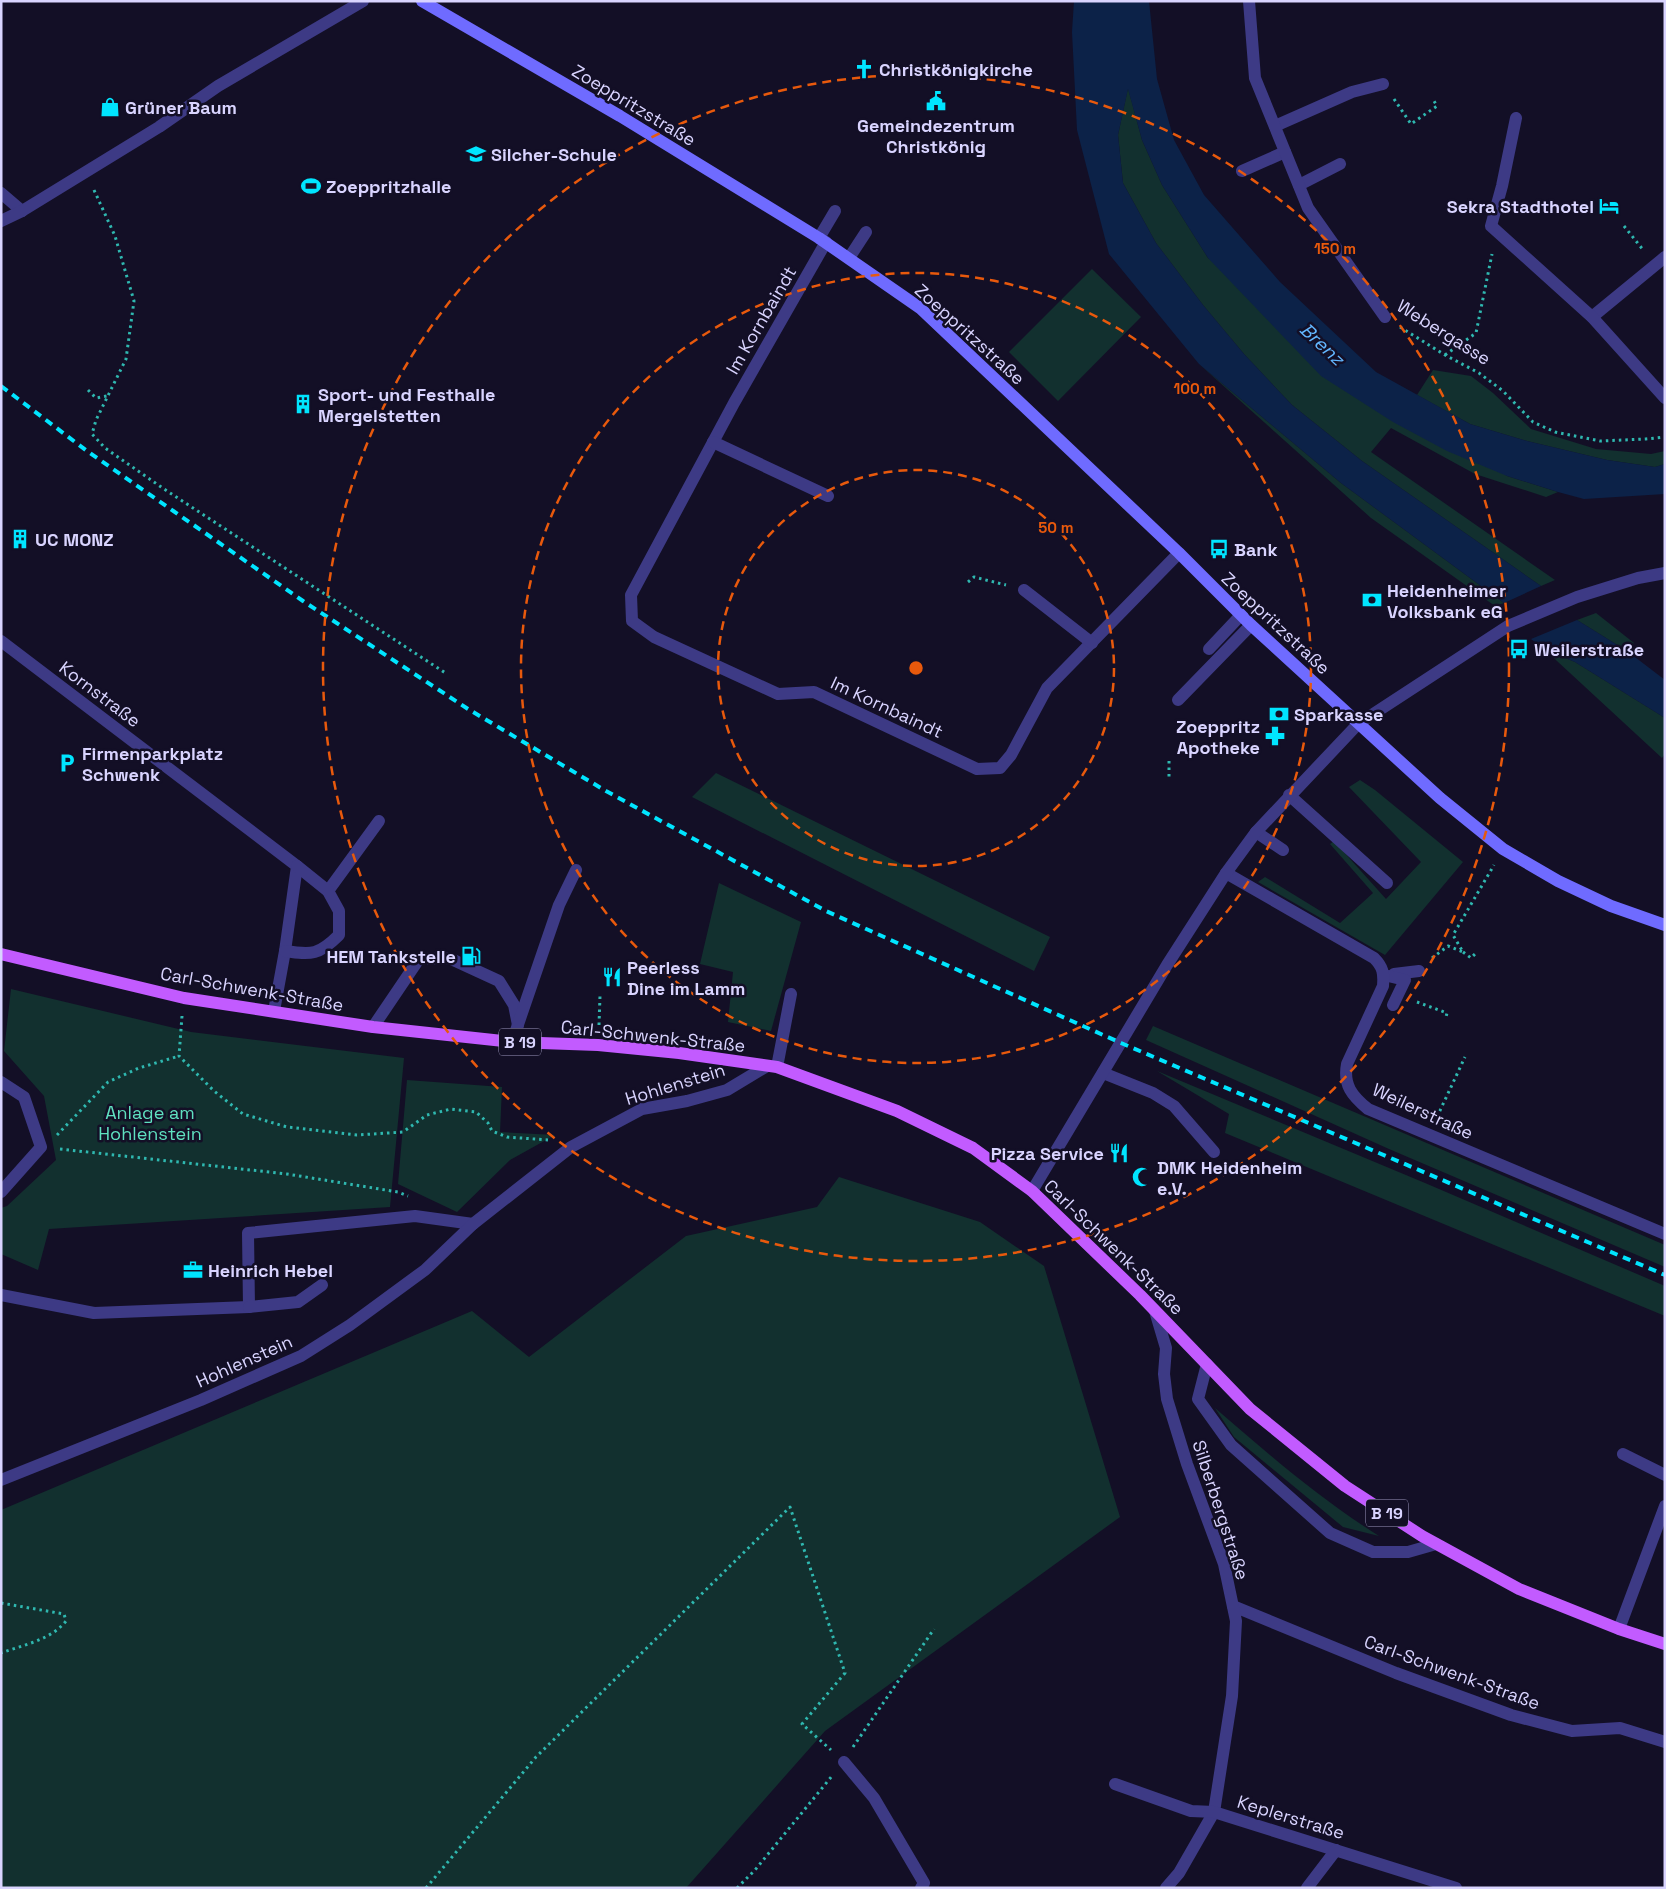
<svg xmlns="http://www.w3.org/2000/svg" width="1666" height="1889" viewBox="0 0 1666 1889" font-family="'Space Grotesk',sans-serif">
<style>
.green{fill:#12302f}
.water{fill:#0c2248}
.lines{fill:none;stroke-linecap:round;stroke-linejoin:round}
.path{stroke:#2fb8b0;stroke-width:3;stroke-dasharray:2.5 4;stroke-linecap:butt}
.service{stroke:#3d3a85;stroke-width:12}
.minor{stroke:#3d3a85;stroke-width:12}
.tertiary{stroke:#3d3a85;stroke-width:12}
.secondary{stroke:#6f6bff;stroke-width:12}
.primary{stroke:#c25bff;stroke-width:12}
.rail{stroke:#00e5ff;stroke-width:4;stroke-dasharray:8 6;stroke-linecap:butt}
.ring{fill:none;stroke:#e8590c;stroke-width:2.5;stroke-dasharray:9 6}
.labels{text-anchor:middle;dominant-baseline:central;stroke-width:5;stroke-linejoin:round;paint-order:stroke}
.shield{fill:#130f26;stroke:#9e99be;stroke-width:1}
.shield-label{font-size:16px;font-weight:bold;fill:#d9d4ff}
.poi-label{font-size:18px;font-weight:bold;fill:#d9d4ff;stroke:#130f26;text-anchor:start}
.street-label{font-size:18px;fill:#d9d4ff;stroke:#130f26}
.park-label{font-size:18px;fill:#5fe0c0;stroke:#130f26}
.water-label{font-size:19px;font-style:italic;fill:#62b6ff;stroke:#130f26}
.centre{fill:#e8590c;stroke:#130f26;stroke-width:2.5}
.ring-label{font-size:15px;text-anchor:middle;font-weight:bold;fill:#e8590c;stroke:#130f26;stroke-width:5;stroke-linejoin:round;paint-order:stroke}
</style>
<rect width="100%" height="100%" fill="#130f26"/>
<g class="green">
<path d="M 1128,88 L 1142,140 L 1162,185 L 1208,258 L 1507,476 L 1558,492 L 1546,497 L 1475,474 L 1391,428 L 1371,452 L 1555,580 L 1541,586 L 1362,461 L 1292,405 L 1244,354 L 1203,305 L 1156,243 L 1123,183 L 1118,135 Z"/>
<path d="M 1092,269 L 1141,317 L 1058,401 L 1009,352 Z"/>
<path d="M 1199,364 L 1341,483 L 1504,603 L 1495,606 L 1371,518 Z"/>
<path d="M 1433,370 L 1471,376 L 1493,393 L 1531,429 L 1596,449 L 1651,454 L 1665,451 L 1665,464 L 1655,467 L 1607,460 L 1527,441 L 1470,424 L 1417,395 Z"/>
<path d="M 1596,613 L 1634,643 L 1627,651 L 1577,620 Z"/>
<path d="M 1544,649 L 1575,662 L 1665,718 L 1665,754 L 1662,758 Z"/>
<path d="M 716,773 L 1050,937 L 1034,971 L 692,797 Z"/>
<path d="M 1360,780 L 1375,790 L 1463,862 L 1385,955 L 1258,882 L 1265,877 L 1340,923 L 1373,893 L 1330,844 L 1334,841 L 1386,899 L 1421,862 L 1349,787 Z"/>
<path d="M 719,883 L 801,922 L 771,1031 L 728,1022 L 733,972 L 700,964 Z"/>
<path d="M 11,989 L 191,1032 L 404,1058 L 390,1207 L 49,1229 L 38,1270 L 1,1254 L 1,1208 L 7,1206 L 56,1160 L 44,1096 L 4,1051 Z"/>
<path d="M 1153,1026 L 1665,1245 L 1665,1267 L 1389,1149 L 1146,1040 Z"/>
<path d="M 1157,1071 L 1425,1183 L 1665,1286 L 1665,1316 L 1225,1133 L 1229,1114 Z"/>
<path d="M 407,1080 L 502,1087 L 500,1132 L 555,1135 L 510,1160 L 457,1212 L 398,1184 Z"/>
<path d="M 839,1177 L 980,1222 L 1044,1266 L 1120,1517 L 825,1731 L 686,1888 L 1,1888 L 1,1510 L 472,1311 L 529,1357 L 686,1236 L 817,1207 Z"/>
<path d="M 1215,1408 C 1268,1454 1320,1499 1379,1536 L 1343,1527 L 1234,1437 Z"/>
</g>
<g class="water">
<path d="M 1074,1 L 1149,1 L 1157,79 L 1174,140 L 1204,195 L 1280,282 L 1376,372 L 1470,424 L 1527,441 L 1607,460 L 1655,467 L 1665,464 L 1665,494 L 1584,499 L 1558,492 L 1507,476 L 1447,451 L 1393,422 L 1321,376 L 1208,258 L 1162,185 L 1142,140 L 1128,89 L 1118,135 L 1123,183 L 1156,243 L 1203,305 L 1244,354 L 1292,405 L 1362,461 L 1541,586 L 1504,603 L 1341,483 L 1199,364 L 1109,254 L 1077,130 L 1072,32 Z"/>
<path d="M 1577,620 L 1627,651 L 1665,680 L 1665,718 L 1575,662 L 1544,649 L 1531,639 Z"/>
</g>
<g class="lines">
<g class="path">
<path d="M 1394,99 L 1411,124 L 1437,106 L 1434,101"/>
<path d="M 94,190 L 115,236 L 134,301 L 126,359 L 96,420 L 92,434 L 105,448 L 164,489 L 447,674"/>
<path d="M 1624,226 L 1644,251"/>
<path d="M 1400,327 L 1445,355 L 1479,373 L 1503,391 L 1533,422 L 1555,432 L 1600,441 L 1646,439 L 1665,437"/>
<path d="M 1445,355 L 1476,333 L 1492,254"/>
<path d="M 88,390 L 96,398 L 107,396"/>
<path d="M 968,582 L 974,577 L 1006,585"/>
<path d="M 1213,729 L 1225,727"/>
<path d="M 1169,761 L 1169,779"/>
<path d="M 1463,952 L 1471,958 L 1476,953"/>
<path d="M 1432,958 L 1448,946 L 1463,952 L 1453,935 L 1494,865"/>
<path d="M 1417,1002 L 1447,1013 L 1446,1017"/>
<path d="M 182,1016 L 179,1056 L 214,1091 L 243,1114 L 287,1127 L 357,1135 L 403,1132 L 427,1115 L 451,1109 L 476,1112 L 488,1123 L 492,1131 L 507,1137 L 548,1140"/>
<path d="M 599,1025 L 600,996"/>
<path d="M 1437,1117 L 1465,1057"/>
<path d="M 57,1135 L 108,1082 L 139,1068 L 179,1056"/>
<path d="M 60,1149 L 287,1174 L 398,1192 L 408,1196"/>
<path d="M 1,1603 L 64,1614 L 66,1621 C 51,1640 23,1645 1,1653"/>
<path d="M 853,1747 L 934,1629"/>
<path d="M 426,1888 L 536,1757 L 790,1507 L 845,1673 L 802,1724 L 831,1750"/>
<path d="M 737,1888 L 755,1870 L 832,1776"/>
</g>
<g class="service">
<path d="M 1275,126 L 1352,92 L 1383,84"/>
<path d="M 1242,171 L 1285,152"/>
<path d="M 1299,185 L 1340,164"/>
<path d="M 819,238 L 835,211"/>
<path d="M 849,258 L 866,232"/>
<path d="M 1592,317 L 1665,257"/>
<path d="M 1209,649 L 1241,615"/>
<path d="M 1178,700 L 1251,625"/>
<path d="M 1289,795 L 1387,883"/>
<path d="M 1256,832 L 1283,850"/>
<path d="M 1394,974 L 1419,971"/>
<path d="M 1384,975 L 1405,980 L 1393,1005"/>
<path d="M 373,1027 L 419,959 L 449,958 L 499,981 L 514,1005 L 518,1025"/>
<path d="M 512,1042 L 559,905 L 576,870"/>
<path d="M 777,1067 L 791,994"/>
<path d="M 1103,1073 L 1153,1093 L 1174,1106 L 1214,1152"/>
<path d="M 1,1295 L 94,1313 L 249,1307 L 248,1233 L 415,1216 L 473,1224"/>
<path d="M 249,1307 L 298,1302 L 322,1285"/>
<path d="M 1207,1364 L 1198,1399 L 1231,1445 L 1330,1533 L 1373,1552 L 1408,1552 L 1436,1544"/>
<path d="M 1623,1454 L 1665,1475"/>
<path d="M 1233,1606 L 1396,1673 L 1511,1715 L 1572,1731 L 1620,1728 L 1665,1742"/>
<path d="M 1619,1629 L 1665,1506"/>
<path d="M 844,1762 L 874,1798 L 924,1883 L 921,1888"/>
</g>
<g class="minor">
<path d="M 1249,1 L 1255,78 L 1308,208 L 1385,317"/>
<path d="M 1516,118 L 1502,186 L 1491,226 L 1592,317 L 1665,398"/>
<path d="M 1,193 L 22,211"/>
<path d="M 826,242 L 734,403 L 631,595 L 632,621 L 654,637 L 778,694 L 814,692 L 977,769 L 1000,768 L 1011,755 L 1047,688 L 1179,553"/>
<path d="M 713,442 L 828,496"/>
<path d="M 1024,590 L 1092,643"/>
<path d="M 1,641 L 297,866 L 285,951 L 274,1011"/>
<path d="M 1226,873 L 1374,958 C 1383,967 1384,973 1383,986 L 1347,1064 C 1343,1085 1352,1096 1368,1109 L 1665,1234"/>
<path d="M 328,891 L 379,821"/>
<path d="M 285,951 C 312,955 319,955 339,935 L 339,911 L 328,891 L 297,866"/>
<path d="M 1,1082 L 24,1097 L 41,1147 L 1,1192"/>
<path d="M 1032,1191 L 1167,965 L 1226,873 L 1256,832 L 1358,724 L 1508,626 L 1577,597 L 1638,578 L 1665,573"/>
<path d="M 1155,1311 L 1166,1348 L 1164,1374 L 1167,1399 L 1187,1464 L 1224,1564 L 1236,1621 L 1232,1696 L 1214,1812 L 1179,1873 L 1166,1888"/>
<path d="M 1,1480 L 201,1400 L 301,1356 L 350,1325 L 425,1270 L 473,1224 L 571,1147 L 642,1109 L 687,1101 L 727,1090 L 767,1066"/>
<path d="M 1115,1784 L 1191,1811 L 1214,1812 L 1456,1888"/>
<path d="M 1307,1888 L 1336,1850"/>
</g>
<path class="tertiary" d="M 1,221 L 22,211 L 159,127 L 218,86 L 363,1"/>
<path class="secondary" d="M 422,1 L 620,116 L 819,238 L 920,308 L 1179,553 L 1251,625 L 1440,798 L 1503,849 L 1558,881 L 1611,906 L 1665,925"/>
<path class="primary" d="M 1,954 L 184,998 L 373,1027 L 512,1042 L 598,1045 L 679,1053 L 777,1067 L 897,1111 L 973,1148 L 1032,1191 L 1140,1295 L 1250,1409 L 1345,1486 L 1422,1536 L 1519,1589 L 1619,1629 L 1665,1644"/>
<path class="rail" d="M 1,386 L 87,451 L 303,601 L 468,709 L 606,791 L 826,911 L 1121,1043 L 1665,1275"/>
</g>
<g class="ring">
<circle cx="916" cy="668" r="198"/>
<circle cx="916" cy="668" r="395"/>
<circle cx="916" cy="668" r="593"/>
</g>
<defs>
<symbol id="church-bare" viewBox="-9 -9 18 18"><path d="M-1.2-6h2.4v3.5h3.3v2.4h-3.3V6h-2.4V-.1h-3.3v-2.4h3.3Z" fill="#00e5ff" stroke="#130f26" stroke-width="2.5" paint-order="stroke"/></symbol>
<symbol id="civic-bare" viewBox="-9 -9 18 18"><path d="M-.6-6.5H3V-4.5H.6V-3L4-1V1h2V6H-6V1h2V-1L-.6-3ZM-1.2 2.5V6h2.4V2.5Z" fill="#00e5ff" stroke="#130f26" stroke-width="2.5" paint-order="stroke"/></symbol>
<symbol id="shop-bare" viewBox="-9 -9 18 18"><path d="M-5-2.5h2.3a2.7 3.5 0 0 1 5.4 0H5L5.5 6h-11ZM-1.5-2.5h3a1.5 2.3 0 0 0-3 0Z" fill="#00e5ff" stroke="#130f26" stroke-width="2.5" paint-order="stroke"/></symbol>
<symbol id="school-bare" viewBox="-9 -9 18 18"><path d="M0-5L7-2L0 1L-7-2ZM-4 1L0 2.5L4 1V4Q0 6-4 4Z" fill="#00e5ff" stroke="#130f26" stroke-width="2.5" paint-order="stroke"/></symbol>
<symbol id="stadium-bare" viewBox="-9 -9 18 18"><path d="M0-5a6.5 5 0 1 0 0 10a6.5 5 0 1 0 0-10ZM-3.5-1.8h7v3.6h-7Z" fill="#00e5ff" stroke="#130f26" stroke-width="2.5" paint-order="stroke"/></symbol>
<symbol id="hotel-bare" viewBox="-9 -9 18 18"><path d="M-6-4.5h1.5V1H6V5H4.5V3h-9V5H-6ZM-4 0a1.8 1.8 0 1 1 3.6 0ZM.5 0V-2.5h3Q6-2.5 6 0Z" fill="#00e5ff" stroke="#130f26" stroke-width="2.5" paint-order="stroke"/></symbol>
<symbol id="building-bare" viewBox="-9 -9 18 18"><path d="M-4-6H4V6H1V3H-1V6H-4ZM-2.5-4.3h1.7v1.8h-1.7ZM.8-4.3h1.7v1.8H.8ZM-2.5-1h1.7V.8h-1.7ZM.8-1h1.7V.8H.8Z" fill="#00e5ff" stroke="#130f26" stroke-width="2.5" paint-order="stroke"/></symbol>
<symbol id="bus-bare" viewBox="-9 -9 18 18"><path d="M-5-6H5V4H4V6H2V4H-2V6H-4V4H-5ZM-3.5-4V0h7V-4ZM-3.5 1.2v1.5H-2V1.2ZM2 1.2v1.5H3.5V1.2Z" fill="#00e5ff" stroke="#130f26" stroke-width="2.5" paint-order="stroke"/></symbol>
<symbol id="bank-bare" viewBox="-9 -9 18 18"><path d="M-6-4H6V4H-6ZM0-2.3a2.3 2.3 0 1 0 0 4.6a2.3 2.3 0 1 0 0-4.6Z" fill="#00e5ff" stroke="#130f26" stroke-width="2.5" paint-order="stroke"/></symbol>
<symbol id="pharmacy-bare" viewBox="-9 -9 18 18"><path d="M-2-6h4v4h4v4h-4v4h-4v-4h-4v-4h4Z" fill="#00e5ff" stroke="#130f26" stroke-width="2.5" paint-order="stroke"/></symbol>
<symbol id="parking-bare" viewBox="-9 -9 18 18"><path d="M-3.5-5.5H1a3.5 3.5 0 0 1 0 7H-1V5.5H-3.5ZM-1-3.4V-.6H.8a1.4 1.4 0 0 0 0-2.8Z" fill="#00e5ff" stroke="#130f26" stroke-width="2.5" paint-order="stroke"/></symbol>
<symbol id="fuel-bare" viewBox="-9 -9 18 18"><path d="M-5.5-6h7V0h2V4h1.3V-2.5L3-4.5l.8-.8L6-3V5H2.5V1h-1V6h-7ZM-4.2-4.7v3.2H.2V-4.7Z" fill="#00e5ff" stroke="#130f26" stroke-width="2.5" paint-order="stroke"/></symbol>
<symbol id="restaurant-bare" viewBox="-9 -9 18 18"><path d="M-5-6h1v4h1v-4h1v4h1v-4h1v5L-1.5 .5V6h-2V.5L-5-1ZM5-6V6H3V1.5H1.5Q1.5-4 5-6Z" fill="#00e5ff" stroke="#130f26" stroke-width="2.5" paint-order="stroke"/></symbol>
<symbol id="mosque-bare" viewBox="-9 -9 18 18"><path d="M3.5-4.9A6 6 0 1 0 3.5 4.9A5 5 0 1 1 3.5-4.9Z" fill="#00e5ff" stroke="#130f26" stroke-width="2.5" paint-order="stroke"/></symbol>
<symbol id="office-bare" viewBox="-9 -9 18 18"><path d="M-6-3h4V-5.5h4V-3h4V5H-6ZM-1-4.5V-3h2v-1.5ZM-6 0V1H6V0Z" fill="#00e5ff" stroke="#130f26" stroke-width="2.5" paint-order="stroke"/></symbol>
</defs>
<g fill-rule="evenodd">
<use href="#church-bare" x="850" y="55" width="28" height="28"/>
<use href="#civic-bare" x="922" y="87" width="28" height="28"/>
<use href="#shop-bare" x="96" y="93" width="28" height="28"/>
<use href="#school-bare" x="462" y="140" width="28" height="28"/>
<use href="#stadium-bare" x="297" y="172" width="28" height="28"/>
<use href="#hotel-bare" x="1595" y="192" width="28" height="28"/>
<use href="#building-bare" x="289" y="390" width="28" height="28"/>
<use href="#building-bare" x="6" y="525" width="28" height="28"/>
<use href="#bus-bare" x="1205" y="535" width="28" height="28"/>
<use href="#bank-bare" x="1358" y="586" width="28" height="28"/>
<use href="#bus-bare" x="1505" y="635" width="28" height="28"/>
<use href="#bank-bare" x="1265" y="700" width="28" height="28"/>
<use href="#pharmacy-bare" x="1261" y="722" width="28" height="28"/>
<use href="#parking-bare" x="53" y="749" width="28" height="28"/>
<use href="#fuel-bare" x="457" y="942" width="28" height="28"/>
<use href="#restaurant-bare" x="598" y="963" width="28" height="28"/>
<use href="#restaurant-bare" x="1105" y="1139" width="28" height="28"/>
<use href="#mosque-bare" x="1128" y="1163" width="28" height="28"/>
<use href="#office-bare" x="179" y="1256" width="28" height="28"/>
</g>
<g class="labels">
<g class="shield">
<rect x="499" y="1028.5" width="42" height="27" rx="4"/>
<rect x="1366" y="1499.5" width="42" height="27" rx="4"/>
</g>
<g class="shield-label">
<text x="520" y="1042">B 19</text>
<text x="1387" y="1513">B 19</text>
</g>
<g class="poi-label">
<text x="879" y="69">Christkönigkirche</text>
<text x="125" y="107">Grüner Baum</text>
<text x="936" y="125" text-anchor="middle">Gemeindezentrum<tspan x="936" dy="21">Christkönig</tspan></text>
<text x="491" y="154">Silcher-Schule</text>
<text x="326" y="186">Zoeppritzhalle</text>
<text x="1594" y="206" text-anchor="end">Sekra Stadthotel</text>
<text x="318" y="394">Sport- und Festhalle<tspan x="318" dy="21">Mergelstetten</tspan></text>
<text x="35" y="539">UC MONZ</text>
<text x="1234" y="549">Bank</text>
<text x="1387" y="590">Heidenheimer<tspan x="1387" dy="21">Volksbank eG</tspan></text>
<text x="1534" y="649">Weilerstraße</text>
<text x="1294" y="714">Sparkasse</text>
<text x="1260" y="726" text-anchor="end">Zoeppritz<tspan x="1260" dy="21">Apotheke</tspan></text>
<text x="82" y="753">Firmenparkplatz<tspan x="82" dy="21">Schwenk</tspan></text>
<text x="456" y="956" text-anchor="end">HEM Tankstelle</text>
<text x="627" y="967">Peerless<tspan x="627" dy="21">Dine im Lamm</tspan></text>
<text x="1104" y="1153" text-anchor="end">Pizza Service</text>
<text x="1157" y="1167">DMK Heidenheim<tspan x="1157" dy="21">e.V.</tspan></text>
<text x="208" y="1270">Heinrich Hebel</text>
</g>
<g class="street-label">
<text transform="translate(634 105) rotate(31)">Zoeppritzstraße</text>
<text transform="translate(761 320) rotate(-60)">Im Kornbaindt</text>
<text transform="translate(1444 332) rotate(32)">Webergasse</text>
<text transform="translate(970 334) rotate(42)">Zoeppritzstraße</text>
<text transform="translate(1276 623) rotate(43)">Zoeppritzstraße</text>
<text transform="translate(100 694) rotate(37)">Kornstraße</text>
<text transform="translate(887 707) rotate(25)">Im Kornbaindt</text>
<text transform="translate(252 989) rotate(10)">Carl-Schwenk-Straße</text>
<text transform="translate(653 1036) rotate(6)">Carl-Schwenk-Straße</text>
<text transform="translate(675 1084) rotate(-17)">Hohlenstein</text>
<text transform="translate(1423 1111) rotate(25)">Weilerstraße</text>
<text transform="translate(1114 1247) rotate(44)">Carl-Schwenk-Straße</text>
<text transform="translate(244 1361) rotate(-24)">Hohlenstein</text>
<text transform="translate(1221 1510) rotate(72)">Silberbergstraße</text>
<text transform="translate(1452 1672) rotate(20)">Carl-Schwenk-Straße</text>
<text transform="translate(1291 1817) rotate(17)">Keplerstraße</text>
</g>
<g class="park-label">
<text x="150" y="1112">Anlage am<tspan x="150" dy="21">Hohlenstein</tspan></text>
</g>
<g class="water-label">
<text transform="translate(1322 344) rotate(43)">Brenz</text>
</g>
</g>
<circle cx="916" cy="668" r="8" class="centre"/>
<g class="ring-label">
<text x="1335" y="254">150 m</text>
<text x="1195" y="394">100 m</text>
<text x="1056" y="533">50 m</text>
</g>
<rect width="1666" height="1889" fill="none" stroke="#d9d4ff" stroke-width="5"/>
</svg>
